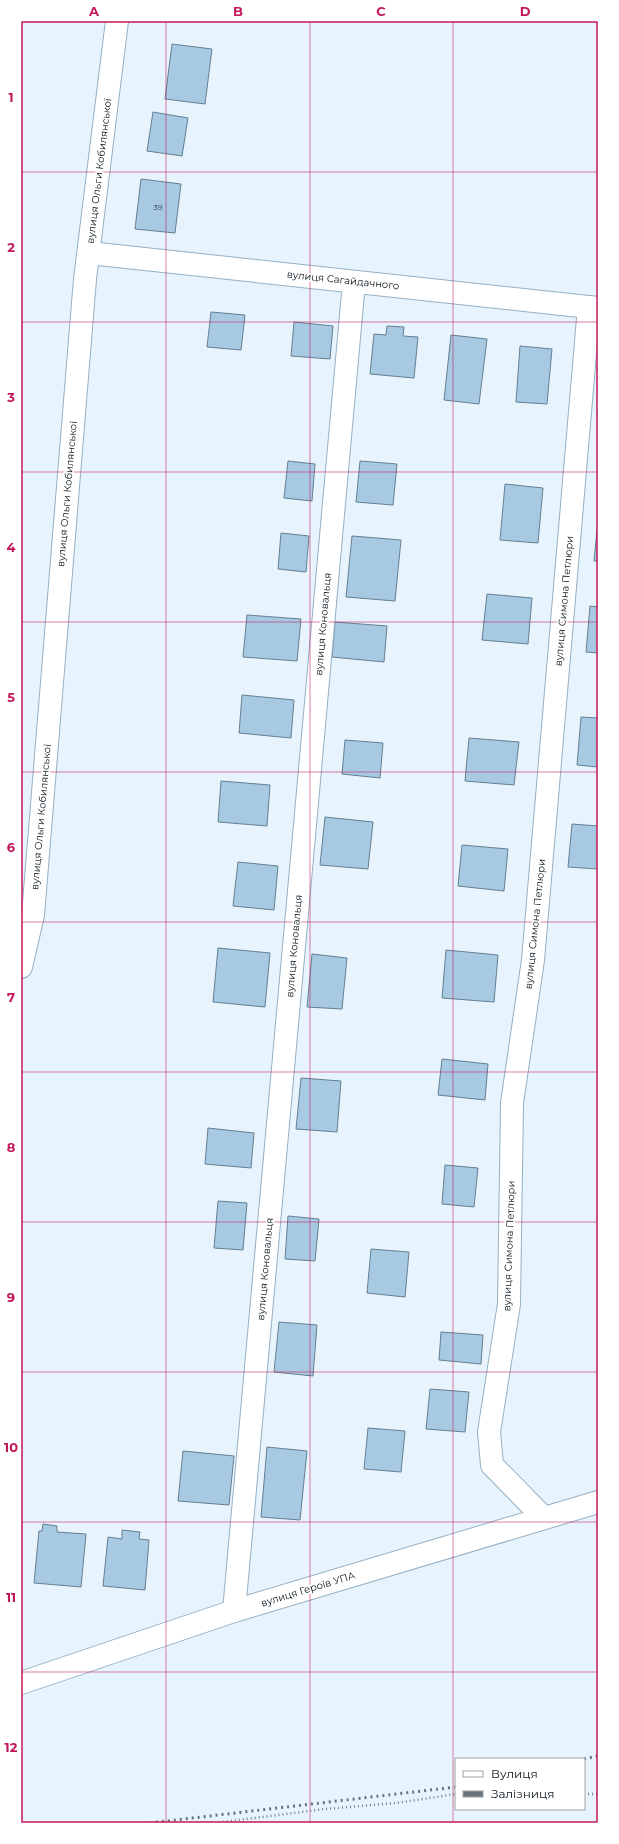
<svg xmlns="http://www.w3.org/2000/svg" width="619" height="1844" viewBox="0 0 619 1844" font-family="Montserrat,sans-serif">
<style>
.building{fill:#a7c9e1;stroke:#647f92}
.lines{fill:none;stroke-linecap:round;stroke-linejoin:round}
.minor-casing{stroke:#94b0c4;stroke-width:24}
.path{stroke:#758088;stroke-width:2.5;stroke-dasharray:1 3;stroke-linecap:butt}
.minor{stroke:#fff;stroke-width:22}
.rail{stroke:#68737b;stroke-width:3;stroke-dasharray:2 4;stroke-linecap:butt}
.grid{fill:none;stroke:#c2185b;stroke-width:1;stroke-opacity:0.55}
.labels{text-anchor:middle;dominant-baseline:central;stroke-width:3.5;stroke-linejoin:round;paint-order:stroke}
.number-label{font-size:8px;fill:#31424d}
.street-label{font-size:10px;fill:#0a151c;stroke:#fff}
.neatline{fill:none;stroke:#c2185b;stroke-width:1.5}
.grid-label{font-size:13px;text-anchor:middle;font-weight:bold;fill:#c2185b}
</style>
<rect width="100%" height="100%" fill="#e8f4fd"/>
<g class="building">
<path d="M 172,44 L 212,49 L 205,104 L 165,99 Z"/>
<path d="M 153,112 L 188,118 L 182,156 L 147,151 Z"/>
<path d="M 141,179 L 181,184 L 175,233 L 135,229 Z"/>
<path d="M 211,312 L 245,315 L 241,350 L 207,347 Z"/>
<path d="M 294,322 L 333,326 L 330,359 L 291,356 Z"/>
<path d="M 387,326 L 404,327 L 403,336 L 418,337 L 414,378 L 370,374 L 374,334 L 386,335 Z"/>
<path d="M 451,335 L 487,339 L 479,404 L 444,400 Z"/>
<path d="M 520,346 L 552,349 L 547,404 L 516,402 Z"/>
<path d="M 288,461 L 315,464 L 312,501 L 284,498 Z"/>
<path d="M 360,461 L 397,464 L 393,505 L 356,502 Z"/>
<path d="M 505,484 L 543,488 L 538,543 L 500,540 Z"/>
<path d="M 598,520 L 598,561 L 594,561 Z"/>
<path d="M 281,533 L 309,536 L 306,572 L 278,569 Z"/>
<path d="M 352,536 L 401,540 L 395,601 L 346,597 Z"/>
<path d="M 487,594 L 532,598 L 528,644 L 482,640 Z"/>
<path d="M 590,606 L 598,607 L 598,653 L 586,652 Z"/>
<path d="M 247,615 L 301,619 L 297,661 L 243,657 Z"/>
<path d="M 335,622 L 387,626 L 384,662 L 332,657 Z"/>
<path d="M 242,695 L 294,700 L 291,738 L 239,733 Z"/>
<path d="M 581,717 L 598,718 L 598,767 L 577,765 Z"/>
<path d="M 469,738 L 519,742 L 514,785 L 465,781 Z"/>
<path d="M 345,740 L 383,743 L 380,778 L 342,774 Z"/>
<path d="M 221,781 L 270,785 L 267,826 L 218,822 Z"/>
<path d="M 325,817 L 373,822 L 368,869 L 320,865 Z"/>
<path d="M 572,824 L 598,826 L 598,869 L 568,867 Z"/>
<path d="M 462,845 L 508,849 L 504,891 L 458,886 Z"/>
<path d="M 238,862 L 278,866 L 274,910 L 233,906 Z"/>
<path d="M 218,948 L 270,953 L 265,1007 L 213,1002 Z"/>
<path d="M 446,950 L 498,955 L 494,1002 L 442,998 Z"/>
<path d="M 312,954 L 347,958 L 342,1009 L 307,1007 Z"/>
<path d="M 442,1059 L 488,1064 L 485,1100 L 438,1095 Z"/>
<path d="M 301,1078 L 341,1081 L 337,1132 L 296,1129 Z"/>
<path d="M 208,1128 L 254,1133 L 251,1168 L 205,1164 Z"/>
<path d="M 445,1165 L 478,1168 L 474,1207 L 442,1204 Z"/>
<path d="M 218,1201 L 247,1203 L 243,1250 L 214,1248 Z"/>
<path d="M 288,1216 L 319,1219 L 315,1261 L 285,1259 Z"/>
<path d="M 371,1249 L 409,1252 L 405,1297 L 367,1293 Z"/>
<path d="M 279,1322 L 317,1325 L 313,1376 L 274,1372 Z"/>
<path d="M 441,1332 L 483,1335 L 481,1364 L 439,1360 Z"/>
<path d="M 430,1389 L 469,1392 L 465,1432 L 426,1429 Z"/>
<path d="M 368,1428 L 405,1431 L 401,1472 L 364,1469 Z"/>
<path d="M 267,1447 L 307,1451 L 300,1520 L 261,1517 Z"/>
<path d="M 183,1451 L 234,1456 L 229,1505 L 178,1501 Z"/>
<path d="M 43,1524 L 57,1526 L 57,1532 L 86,1534 L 81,1587 L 34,1583 L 39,1531 L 42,1531 Z"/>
<path d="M 122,1530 L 140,1532 L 139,1539 L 149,1540 L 145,1590 L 103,1586 L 108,1537 L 122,1539 Z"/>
</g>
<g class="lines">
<defs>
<g id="minor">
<path d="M 89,253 L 598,308"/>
<path d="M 21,967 L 33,915 L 85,279 L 117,21"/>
<path d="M 544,1518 L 492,1465 L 489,1432 L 509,1304 L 512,1103 L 533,960 L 589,307"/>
<path d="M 234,1611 L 354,282"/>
<path d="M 21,1683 L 234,1611 L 598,1502"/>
</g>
</defs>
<use href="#minor" class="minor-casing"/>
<g class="path">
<path d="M 584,1794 L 598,1794"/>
<path d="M 215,1823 L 325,1809 L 396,1803 L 456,1794"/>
</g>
<use href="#minor" class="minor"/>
<g class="rail">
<path d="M 584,1759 L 598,1756"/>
<path d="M 150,1823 L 456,1787"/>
</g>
</g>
<path class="grid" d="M 166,21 L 166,1823M 310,21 L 310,1823M 453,21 L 453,1823M 21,172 L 598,172M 21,322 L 598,322M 21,472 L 598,472M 21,622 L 598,622M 21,772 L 598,772M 21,922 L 598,922M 21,1072 L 598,1072M 21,1222 L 598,1222M 21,1372 L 598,1372M 21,1522 L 598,1522M 21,1672 L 598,1672"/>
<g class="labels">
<g class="number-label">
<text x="158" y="207">39</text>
</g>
<g class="street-label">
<text transform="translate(99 171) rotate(-83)">вулиця Ольги Кобилянської</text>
<text transform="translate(343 280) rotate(6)">вулиця Сагайдачного</text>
<text transform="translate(67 494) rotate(-85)">вулиця Ольги Кобилянської</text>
<text transform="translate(564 601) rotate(-85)">вулиця Симона Петлюри</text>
<text transform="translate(323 624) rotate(-85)">вулиця Коновальця</text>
<text transform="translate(41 817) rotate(-85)">вулиця Ольги Кобилянської</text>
<text transform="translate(535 924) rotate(-84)">вулиця Симона Петлюри</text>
<text transform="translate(294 946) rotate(-85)">вулиця Коновальця</text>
<text transform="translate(509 1246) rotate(-88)">вулиця Симона Петлюри</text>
<text transform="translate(265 1269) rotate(-85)">вулиця Коновальця</text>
<text transform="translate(308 1589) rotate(-17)">вулиця Героїв УПА</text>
</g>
</g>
<rect width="619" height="1844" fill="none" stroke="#ffffff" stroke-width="44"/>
<rect x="455" y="1758" width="130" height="52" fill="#ffffff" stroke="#9da1a4"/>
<rect x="463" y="1771" width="20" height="6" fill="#ffffff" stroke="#9da1a4"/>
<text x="491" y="1778" font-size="12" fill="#0a151c">Вулиця</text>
<rect x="463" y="1791" width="20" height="6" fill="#68737b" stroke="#9da1a4"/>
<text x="491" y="1798" font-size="12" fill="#0a151c">Залізниця</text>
<rect x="22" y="22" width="575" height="1800" class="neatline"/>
<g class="grid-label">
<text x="94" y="16">A</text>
<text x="238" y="16">B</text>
<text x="381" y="16">C</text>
<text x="525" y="16">D</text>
<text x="11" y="102">1</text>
<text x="11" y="252">2</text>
<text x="11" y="402">3</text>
<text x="11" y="552">4</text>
<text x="11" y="702">5</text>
<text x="11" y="852">6</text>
<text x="11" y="1002">7</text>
<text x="11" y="1152">8</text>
<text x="11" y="1302">9</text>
<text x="11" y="1452">10</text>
<text x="11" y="1602">11</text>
<text x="11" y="1752">12</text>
</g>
</svg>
